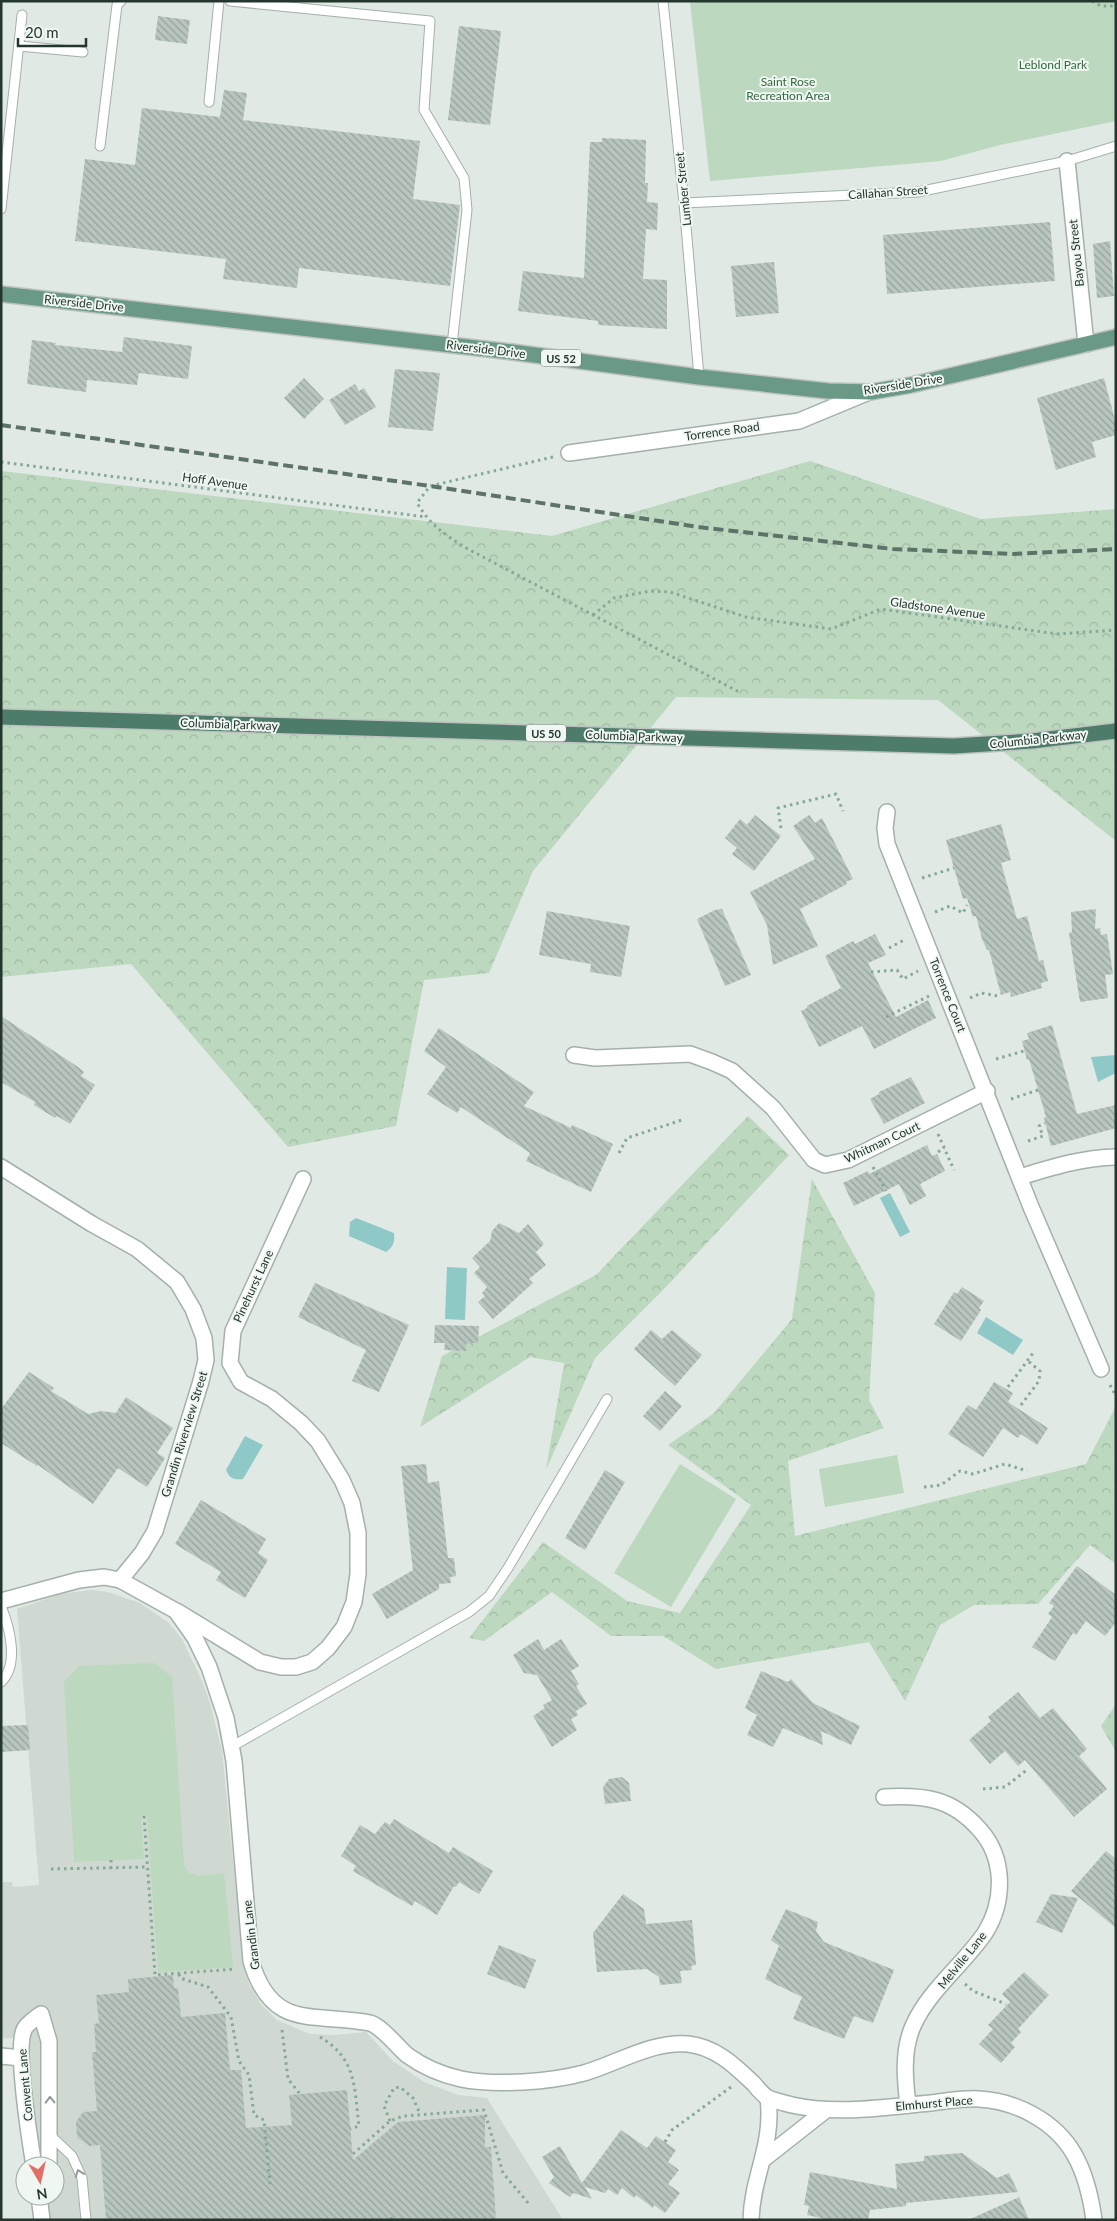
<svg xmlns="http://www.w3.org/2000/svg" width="1117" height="2221" viewBox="0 0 1117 2221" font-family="Lato,sans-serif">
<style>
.built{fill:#cfd9d2}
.forest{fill:url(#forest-crowns)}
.green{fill:#bcd8be}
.water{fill:#8ec8c7}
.building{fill:url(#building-back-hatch)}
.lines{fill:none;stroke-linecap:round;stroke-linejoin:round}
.service-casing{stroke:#a4b0aa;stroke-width:11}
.minor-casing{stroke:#a4b0aa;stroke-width:18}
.primary-casing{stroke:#bdc3c0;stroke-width:18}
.trunk-casing{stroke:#bdc3c0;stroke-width:18}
.path{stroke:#85a997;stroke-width:3;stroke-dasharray:2.5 4;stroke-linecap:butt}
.service{stroke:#fff;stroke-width:9}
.minor{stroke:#fff;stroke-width:15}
.primary{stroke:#6a9985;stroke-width:15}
.trunk{stroke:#4e7c6a;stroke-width:15}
.rail{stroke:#5d7369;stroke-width:4;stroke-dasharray:10 5;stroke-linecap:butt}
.oneway{stroke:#919b96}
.labels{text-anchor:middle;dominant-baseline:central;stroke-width:4;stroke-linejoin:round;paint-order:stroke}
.shield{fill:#f0f6f2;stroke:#607069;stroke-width:1}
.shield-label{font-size:11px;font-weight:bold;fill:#23372e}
.park-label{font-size:12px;fill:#32693e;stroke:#f0f6f2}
.street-label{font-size:12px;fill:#23372e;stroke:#f0f6f2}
</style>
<defs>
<pattern id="forest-crowns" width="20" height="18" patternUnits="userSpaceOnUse" patternTransform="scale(1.25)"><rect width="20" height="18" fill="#bcd8be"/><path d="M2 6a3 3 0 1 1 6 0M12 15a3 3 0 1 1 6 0" fill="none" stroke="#a1baa4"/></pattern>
<pattern id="building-back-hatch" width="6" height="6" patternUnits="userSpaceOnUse" patternTransform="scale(1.25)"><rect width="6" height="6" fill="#b9c6bf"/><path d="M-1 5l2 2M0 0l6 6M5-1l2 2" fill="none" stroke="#96a29c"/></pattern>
</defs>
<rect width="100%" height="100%" fill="#e0e9e4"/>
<path class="built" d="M 92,1590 L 108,1592 L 140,1603 L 169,1623 L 182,1639 L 202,1681 L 210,1703 L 222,1751 L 243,1960 L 249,1984 L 261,2004 L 277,2020 L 310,2034 L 334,2035 L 366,2032 L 393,2061 L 424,2082 L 458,2095 L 487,2098 L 563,2220 L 34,2220 L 31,2196 L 55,2196 L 55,2166 L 27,2166 L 15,2057 L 31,2055 L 19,2037 L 1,2039 L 1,1882 L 12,1882 L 13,1887 L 39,1885 L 17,1609 L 60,1594 Z"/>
<g class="forest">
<path d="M 810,461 L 981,519 L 1116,509 L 1116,841 L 938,700 L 676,697 L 533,871 L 489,973 L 424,980 L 396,1126 L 288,1147 L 131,964 L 1,977 L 1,471 L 552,536 Z"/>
<path d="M 748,1116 L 789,1155 L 665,1288 L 595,1358 L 546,1470 L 564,1363 L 530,1357 L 420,1427 L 442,1356 L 596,1275 Z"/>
<path d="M 812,1179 L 875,1293 L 869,1400 L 884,1428 L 788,1461 L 795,1536 L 1086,1464 L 1116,1406 L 1116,1564 L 1090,1545 L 1038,1604 L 974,1605 L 940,1625 L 905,1701 L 869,1642 L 716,1669 L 663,1636 L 611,1636 L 552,1592 L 484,1641 L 469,1638 L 543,1542 L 627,1601 L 680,1613 L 751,1505 L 668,1445 L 714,1413 L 792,1319 Z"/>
<path d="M 1116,1704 L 1116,1752 L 1101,1726 Z"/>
</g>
<g class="green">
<path d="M 690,1 L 1116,1 L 1116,121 L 1000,145 L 941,161 L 710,181 Z"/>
<path d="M 897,1455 L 904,1493 L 825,1507 L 819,1469 Z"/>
<path d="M 680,1464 L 736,1499 L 671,1607 L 614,1573 Z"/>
<path d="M 154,1663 L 172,1677 L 184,1865 L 189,1873 L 200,1876 L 224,1873 L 233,1967 L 158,1972 L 147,1816 L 141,1817 L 144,1859 L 74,1862 L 64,1682 L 79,1666 Z"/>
</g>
<g class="water">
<path d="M 1116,1055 L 1116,1073 L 1098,1082 L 1091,1057 Z"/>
<path d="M 890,1193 L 910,1232 L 900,1237 L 880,1198 Z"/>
<path d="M 356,1218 L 394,1233 C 395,1242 393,1247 386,1252 L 349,1236 L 350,1222 Z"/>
<path d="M 447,1267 L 467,1268 L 465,1320 L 445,1319 Z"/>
<path d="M 986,1317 L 1023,1340 L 1013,1355 L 977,1333 Z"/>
<path d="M 245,1436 L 263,1445 L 243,1479 C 234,1480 230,1479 226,1470 Z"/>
</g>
<g class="building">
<path d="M 158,16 L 190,20 L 187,44 L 155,40 Z"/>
<path d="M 459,26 L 501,31 L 490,125 L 448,120 Z"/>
<path d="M 224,90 L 247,93 L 243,120 L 420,141 L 413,199 L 460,205 L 450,286 L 299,268 L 297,288 L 223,279 L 226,259 L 75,241 L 85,159 L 135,165 L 142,108 L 220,117 Z"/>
<path d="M 602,138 L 646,140 L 645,183 L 648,183 L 647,202 L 658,203 L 657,230 L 646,229 L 643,279 L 667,280 L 667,329 L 598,325 L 598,321 L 518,311 L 523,271 L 584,278 L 590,142 L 602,142 Z"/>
<path d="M 1050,222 L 1055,281 L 887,294 L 883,235 Z"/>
<path d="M 1110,241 L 1114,296 L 1097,298 L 1093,244 Z"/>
<path d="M 774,262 L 779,313 L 736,317 L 731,266 Z"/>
<path d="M 124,337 L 192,346 L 188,379 L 139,373 L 137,385 L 87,380 L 86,392 L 27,384 L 32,340 L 56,343 L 55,345 L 122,352 Z"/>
<path d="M 395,369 L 440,373 L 433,431 L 388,427 Z"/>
<path d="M 304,378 L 324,399 L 304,419 L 284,398 Z"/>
<path d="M 1104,378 L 1116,424 L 1116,435 L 1092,442 L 1096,457 L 1056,470 L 1037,398 Z"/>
<path d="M 355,384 L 359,391 L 364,388 L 376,407 L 345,425 L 329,400 Z"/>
<path d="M 755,815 L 781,836 L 754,871 L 732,854 L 737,848 L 725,838 L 740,819 L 747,825 Z"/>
<path d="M 809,815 L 815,823 L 822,818 L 853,879 L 846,882 L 847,884 L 800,909 L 818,946 L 773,965 L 767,925 L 750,892 L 815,859 L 793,826 Z"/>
<path d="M 1001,824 L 1011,860 L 1001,863 L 1017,919 L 1027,916 L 1039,961 L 1043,960 L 1048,981 L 1041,983 L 1042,988 L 1011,997 L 1010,992 L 1001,995 L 989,950 L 987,950 L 982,939 L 976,916 L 973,917 L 967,898 L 963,899 L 946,840 Z"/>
<path d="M 722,909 L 751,975 L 725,986 L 697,919 L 715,910 Z"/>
<path d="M 1096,909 L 1095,929 L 1100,928 L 1101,935 L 1107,934 L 1113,974 L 1105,975 L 1108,998 L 1080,1002 L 1069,933 L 1072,932 L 1071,912 Z"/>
<path d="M 547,911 L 630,926 L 621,977 L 590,972 L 591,964 L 539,955 Z"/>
<path d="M 875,934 L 886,955 L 868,963 L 896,1017 L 928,1000 L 936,1018 L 874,1049 L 862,1026 L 819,1047 L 801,1011 L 807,1008 L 807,1006 L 841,988 L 825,956 L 853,941 L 855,944 Z"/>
<path d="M 1,1016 L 78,1067 L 84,1072 L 81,1076 L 95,1085 L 70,1124 L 57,1116 L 55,1118 L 34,1105 L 35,1102 L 1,1082 Z"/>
<path d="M 1052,1025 L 1077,1114 L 1116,1105 L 1116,1128 L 1051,1146 L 1044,1118 L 1046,1117 L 1029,1059 L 1027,1060 L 1022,1041 L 1029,1039 L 1027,1033 Z"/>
<path d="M 439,1028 L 534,1092 L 524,1106 L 571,1128 L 572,1125 L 613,1144 L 591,1192 L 526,1161 L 530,1153 L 461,1107 L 457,1113 L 427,1094 L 446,1067 L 424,1051 Z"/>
<path d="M 911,1077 L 925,1103 L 884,1124 L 870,1099 L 879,1094 L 879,1092 Z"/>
<path d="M 927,1145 L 932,1156 L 937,1154 L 945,1171 L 920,1184 L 926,1196 L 910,1205 L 899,1184 L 854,1206 L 843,1183 L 868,1171 L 869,1174 Z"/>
<path d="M 499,1223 L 519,1233 L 528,1224 L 544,1244 L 536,1252 L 546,1265 L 529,1279 L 533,1283 L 493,1319 L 478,1302 L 485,1296 L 482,1293 L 487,1287 L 474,1273 L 480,1267 L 472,1258 L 490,1241 L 492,1231 Z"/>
<path d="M 315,1283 L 409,1325 L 379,1392 L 352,1381 L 366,1350 L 298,1317 Z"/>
<path d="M 962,1287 L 984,1301 L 979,1308 L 981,1310 L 961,1341 L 934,1324 L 954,1292 L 957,1294 Z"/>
<path d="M 435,1325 L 479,1326 L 478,1343 L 466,1343 L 466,1351 L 444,1350 L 445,1343 L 434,1343 Z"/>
<path d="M 651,1330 L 662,1339 L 672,1330 L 702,1355 L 675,1386 L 634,1349 Z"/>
<path d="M 29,1372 L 54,1388 L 51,1391 L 88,1414 L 101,1411 L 116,1413 L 126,1397 L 173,1428 L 157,1453 L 165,1458 L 147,1487 L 118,1468 L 93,1504 L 38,1465 L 37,1466 L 1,1443 L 1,1409 Z"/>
<path d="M 994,1382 L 1013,1393 L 1008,1402 L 1048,1428 L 1037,1445 L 1021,1434 L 1018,1438 L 1003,1428 L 983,1457 L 948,1434 L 968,1405 L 976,1410 Z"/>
<path d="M 665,1391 L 682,1406 L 660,1431 L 643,1416 Z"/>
<path d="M 426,1464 L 428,1483 L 439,1481 L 448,1558 L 454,1558 L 456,1576 L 450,1577 L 451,1583 L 439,1584 L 439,1589 L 387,1619 L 372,1594 L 413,1570 L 401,1466 Z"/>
<path d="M 605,1470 L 625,1482 L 585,1550 L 565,1538 Z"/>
<path d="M 201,1500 L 266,1539 L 258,1553 L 268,1560 L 245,1598 L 216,1580 L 221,1572 L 175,1544 Z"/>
<path d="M 1077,1566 L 1116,1595 L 1116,1622 L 1105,1636 L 1086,1621 L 1076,1635 L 1073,1633 L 1055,1661 L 1032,1647 L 1052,1617 L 1048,1614 L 1054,1606 L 1049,1603 Z"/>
<path d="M 538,1639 L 544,1650 L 561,1639 L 579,1666 L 571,1671 L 579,1684 L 576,1686 L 587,1704 L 576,1711 L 578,1715 L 571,1719 L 577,1730 L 552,1747 L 533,1716 L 545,1708 L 543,1705 L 552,1700 L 537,1675 L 524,1673 L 513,1655 Z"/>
<path d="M 761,1671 L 788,1682 L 791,1679 L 813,1703 L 860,1726 L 851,1745 L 821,1731 L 823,1745 L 783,1728 L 773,1747 L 747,1735 L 757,1715 L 745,1708 Z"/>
<path d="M 1018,1692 L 1040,1718 L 1053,1708 L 1087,1749 L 1079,1756 L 1107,1789 L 1074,1817 L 1025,1760 L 1018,1766 L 1005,1751 L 990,1764 L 969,1740 L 991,1721 L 988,1717 Z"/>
<path d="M 28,1725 L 30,1750 L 1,1752 L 1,1726 Z"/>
<path d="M 622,1777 L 629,1783 L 631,1801 L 605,1804 L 603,1787 L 609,1779 Z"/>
<path d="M 394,1819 L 449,1853 L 453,1847 L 493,1871 L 479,1894 L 459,1882 L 456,1887 L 454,1886 L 437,1915 L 415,1901 L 412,1906 L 353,1871 L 356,1866 L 341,1856 L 360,1825 L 375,1834 L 385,1822 L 390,1825 Z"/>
<path d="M 1106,1851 L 1116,1859 L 1116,1928 L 1071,1891 Z"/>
<path d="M 623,1894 L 644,1909 L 646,1924 L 692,1920 L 696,1965 L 691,1966 L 692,1970 L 680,1971 L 682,1983 L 660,1985 L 659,1977 L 647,1969 L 597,1972 L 593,1933 Z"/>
<path d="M 1051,1894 L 1078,1898 L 1062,1933 L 1036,1922 Z"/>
<path d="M 786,1909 L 818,1922 L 816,1931 L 824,1942 L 894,1970 L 873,2023 L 854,2016 L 844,2039 L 793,2019 L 802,1997 L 765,1979 L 779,1946 L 771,1940 Z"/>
<path d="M 499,1945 L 536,1960 L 525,1989 L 487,1974 Z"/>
<path d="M 1024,1972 L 1049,1995 L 1018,2029 L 1021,2032 L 1011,2043 L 1015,2047 L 1001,2063 L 979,2044 L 993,2029 L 988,2025 L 1010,2002 L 1002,1994 Z"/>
<path d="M 173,1975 L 174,1988 L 178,1988 L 181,2017 L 225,2013 L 230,2070 L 241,2070 L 246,2128 L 292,2125 L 289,2095 L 347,2090 L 353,2160 L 398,2122 L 485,2115 L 485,2147 L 491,2147 L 496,2220 L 106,2220 L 100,2145 L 89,2146 L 77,2137 L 76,2122 L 83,2112 L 97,2111 L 92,2052 L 96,2052 L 94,2024 L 99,2023 L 96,1995 L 129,1992 L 128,1979 Z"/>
<path d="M 621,2130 L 647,2148 L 656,2136 L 676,2150 L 668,2162 L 679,2170 L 668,2184 L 680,2193 L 665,2213 L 654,2205 L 653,2208 L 636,2195 L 634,2198 L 622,2188 L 617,2195 L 608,2189 L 605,2193 L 585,2187 L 592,2199 L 573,2193 L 570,2197 L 549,2183 L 554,2177 L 542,2157 L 560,2146 L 582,2183 Z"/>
<path d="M 962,2153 L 997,2178 L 1009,2173 L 1018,2192 L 906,2203 L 906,2206 L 870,2210 L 868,2220 L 831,2220 L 807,2215 L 809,2206 L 804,2205 L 810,2172 L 897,2189 L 895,2164 L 924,2161 L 924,2156 Z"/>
<path d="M 1019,2197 L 1029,2220 L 968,2220 Z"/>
</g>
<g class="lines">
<defs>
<g id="service">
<path d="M 230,1 L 430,21 L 424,110 L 464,178 L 467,210 L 452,345"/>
<path d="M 663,1 L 684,203 L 699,377"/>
<path d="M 19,46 L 83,52"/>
<path d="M 209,102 L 219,1"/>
<path d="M 100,146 L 117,5 L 121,1"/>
<path d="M 684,203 L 918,192 L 1067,161 L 1116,146"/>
<path d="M 1,209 L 22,15"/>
<path d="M 1,1606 C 9,1626 20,1664 1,1682"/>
<path d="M 231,1747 L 469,1612 L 489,1596 L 508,1568 L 607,1399"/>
<path d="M 51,2136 L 72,2156 L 82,2178 L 86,2220"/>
</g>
<g id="minor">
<path d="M 1067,161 L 1086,344"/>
<path d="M 569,453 L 799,421 L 869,392"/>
<path d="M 887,812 L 885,828 L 887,844 L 1031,1207 L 1101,1369"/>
<path d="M 574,1055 L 595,1058 L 690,1054 L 712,1062 L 732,1071 L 773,1108 L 814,1160 L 825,1165 L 848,1160 L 987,1091"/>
<path d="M 1,1167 L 92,1224 L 137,1249 L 177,1282 L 193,1309 L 204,1338 L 206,1360 L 201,1381 L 155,1531 L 142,1553 L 120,1580"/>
<path d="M 1020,1177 C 1053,1167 1080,1158 1116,1157"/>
<path d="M 1,1601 L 79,1580 L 104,1577 L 120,1580 L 176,1611 L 195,1638 L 209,1667 L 226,1718 L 234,1761 L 251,1961 C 272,2032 314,2012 370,2023 C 381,2026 398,2047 407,2055 C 422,2066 443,2075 461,2079 C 496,2086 550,2082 584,2073 C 618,2063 652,2041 688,2044 C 716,2047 735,2066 754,2084 C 758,2089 763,2095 768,2098 C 775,2101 785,2103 792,2105 C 836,2115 886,2107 930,2103 C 946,2101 963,2098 979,2099 C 1016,2101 1055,2121 1074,2154 C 1085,2173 1091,2198 1094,2220"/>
<path d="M 178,1612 L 260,1662 L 281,1667 L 296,1667 L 312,1662 L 328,1648 L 344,1627 L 354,1602 L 358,1574 L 358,1533 L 352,1503 L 342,1480 L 318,1441 L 301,1423 L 272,1399 L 241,1382 L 230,1363 L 233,1331 L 303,1179"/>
<path d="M 884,1797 C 925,1795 952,1798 980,1830 C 1005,1858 1005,1901 985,1933 C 963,1965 929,1990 913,2026 C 902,2051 905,2080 908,2105"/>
<path d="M 1,2056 L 21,2058"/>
<path d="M 765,2158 L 826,2110"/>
<path d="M 34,2166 C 30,2141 15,2050 24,2030 C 26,2024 36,2018 41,2014 L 49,2041 L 49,2166"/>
<path d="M 39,2196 L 42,2220"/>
<path d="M 751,2220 C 752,2176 774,2145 768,2098"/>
</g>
<path id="primary" d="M 1,294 L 512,352 L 699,377 L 828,391 L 871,392 L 911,385 L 1116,337"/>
<path id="trunk" d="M 1,717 L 954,746 L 1032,741 L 1116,731"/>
</defs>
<use href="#service" class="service-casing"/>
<use href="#minor" class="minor-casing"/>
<use href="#primary" class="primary-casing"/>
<use href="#trunk" class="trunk-casing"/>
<g class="path">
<path d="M 1092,1 L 1101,6 L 1116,6"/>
<path d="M 553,457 L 430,486 L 417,503 C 431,526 445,535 468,549 L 741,693"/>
<path d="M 1,462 L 426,517"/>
<path d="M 593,615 L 614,598 L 650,591 L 670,592 L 746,617 L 831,629 L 881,609 L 1057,634 L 1116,630"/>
<path d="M 781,828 L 778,808 L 836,794 L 843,811"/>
<path d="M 922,878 L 954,868"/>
<path d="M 935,912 L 950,906 L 963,913 L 967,905"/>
<path d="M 889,948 L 906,939"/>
<path d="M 871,972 L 897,970 L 903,979 L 918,971"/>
<path d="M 970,998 L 981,993 L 998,996"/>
<path d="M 886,1017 L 929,996"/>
<path d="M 996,1059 L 1024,1051"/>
<path d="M 1011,1099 L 1038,1090"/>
<path d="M 938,1134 L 954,1170"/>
<path d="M 1028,1141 L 1043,1136 L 1039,1126 L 1045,1123"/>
<path d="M 938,1152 L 944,1148"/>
<path d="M 619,1153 L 627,1138 L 685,1119"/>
<path d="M 873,1167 L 886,1191"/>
<path d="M 1110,1385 L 1116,1396"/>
<path d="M 1008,1387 L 1033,1353"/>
<path d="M 1021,1405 L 1039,1381 L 1040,1371 L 1028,1361"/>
<path d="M 924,1487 L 941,1485 L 960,1471 L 973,1474 L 1005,1464 L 1027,1471"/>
<path d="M 983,1789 L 1005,1787 L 1028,1769"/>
<path d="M 144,1816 L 155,1975 L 235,1969"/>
<path d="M 51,1869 L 148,1867"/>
<path d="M 111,1869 L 111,1860"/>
<path d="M 179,1974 L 180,1978 L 208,1987 L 231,2017 L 239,2061 L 249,2075 L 254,2115 L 264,2120 L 270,2184"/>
<path d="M 965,1984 L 973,1991 L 1006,2004"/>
<path d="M 282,2030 L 288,2079 L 300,2094"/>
<path d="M 320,2037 C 357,2059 354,2087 359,2126 L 350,2129"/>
<path d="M 390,2121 L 384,2106 L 394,2088 L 400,2087 L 413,2098 L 420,2114"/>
<path d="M 665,2142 L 672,2130 L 731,2087"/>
<path d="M 353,2154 L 390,2121 L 403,2116 L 484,2110 L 503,2173 L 529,2204"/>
<path d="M 391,2217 L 392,2220"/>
<path d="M 400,2220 L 402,2220"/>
</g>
<use href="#service" class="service"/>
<use href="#minor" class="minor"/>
<use href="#primary" class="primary"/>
<use href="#trunk" class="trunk"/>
<path class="rail" d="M 1,425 L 430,486 L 698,527 L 893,549 L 1013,554 L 1116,549"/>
</g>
<defs><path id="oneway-chevron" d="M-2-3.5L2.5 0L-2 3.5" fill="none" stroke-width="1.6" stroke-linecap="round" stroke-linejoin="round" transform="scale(1.25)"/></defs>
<g class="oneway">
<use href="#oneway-chevron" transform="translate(50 2100) rotate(-91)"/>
<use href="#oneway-chevron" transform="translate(79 2173) rotate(-110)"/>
</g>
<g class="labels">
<g class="shield">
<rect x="541" y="349.5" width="40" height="17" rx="4"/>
<rect x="526" y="724.5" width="40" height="17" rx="4"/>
</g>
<g class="shield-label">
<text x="561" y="358">US 52</text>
<text x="546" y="733">US 50</text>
</g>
<g class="park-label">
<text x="1053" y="64">Leblond Park</text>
<text x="788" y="81">Saint Rose<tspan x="788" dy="14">Recreation Area</tspan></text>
</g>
<g class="street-label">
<text transform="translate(683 189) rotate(-96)">Lumber Street</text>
<text transform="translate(888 192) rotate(-4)">Callahan Street</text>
<text transform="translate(1076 253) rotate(-96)">Bayou Street</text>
<text transform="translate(84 303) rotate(6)">Riverside Drive</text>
<text transform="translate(486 349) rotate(7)">Riverside Drive</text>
<text transform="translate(903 384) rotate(-9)">Riverside Drive</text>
<text transform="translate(722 431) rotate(-8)">Torrence Road</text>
<text transform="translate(215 481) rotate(8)">Hoff Avenue</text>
<text transform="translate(938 608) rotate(8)">Gladstone Avenue</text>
<text transform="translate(229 724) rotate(2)">Columbia Parkway</text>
<text transform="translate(634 736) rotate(2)">Columbia Parkway</text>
<text transform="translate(1038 739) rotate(-6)">Columbia Parkway</text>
<text transform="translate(948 995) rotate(68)">Torrence Court</text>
<text transform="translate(882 1142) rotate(-25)">Whitman Court</text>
<text transform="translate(253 1286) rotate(-65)">Pinehurst Lane</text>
<text transform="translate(184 1434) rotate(-73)">Grandin Riverview Street</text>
<text transform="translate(251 1935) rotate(-97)">Grandin Lane</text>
<text transform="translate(962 1960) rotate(-51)">Melville Lane</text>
<text transform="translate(25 2085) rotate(-95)">Convent Lane</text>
<text transform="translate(934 2103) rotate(-5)">Elmhurst Place</text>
</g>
</g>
<rect width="1117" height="2221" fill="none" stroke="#23372e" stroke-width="5"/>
<g transform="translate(40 2181) rotate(171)"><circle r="24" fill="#f0f6f2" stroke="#9eaaa4"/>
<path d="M0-4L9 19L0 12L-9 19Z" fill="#e07067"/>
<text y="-8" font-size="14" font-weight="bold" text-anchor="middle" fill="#23372e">N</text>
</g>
<path d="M18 38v8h68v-8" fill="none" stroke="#23372e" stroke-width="2.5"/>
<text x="25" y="38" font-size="15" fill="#23372e" stroke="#f0f6f2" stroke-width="4" paint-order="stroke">20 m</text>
</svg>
